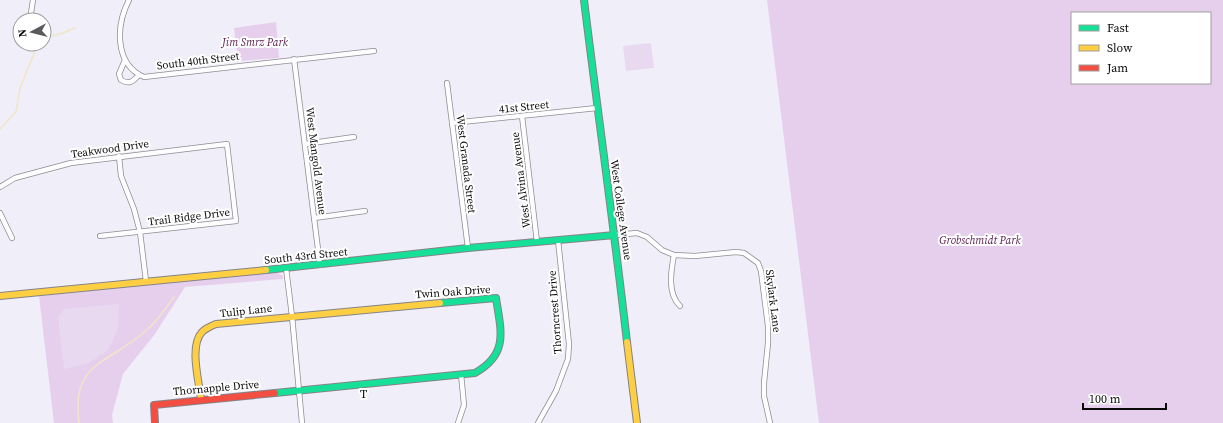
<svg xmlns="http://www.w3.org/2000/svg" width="1223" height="423" viewBox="0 0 1223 423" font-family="'Source Serif 4',serif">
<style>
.park{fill:#e6cfed;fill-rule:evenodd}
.pitch{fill:#e8d9f1}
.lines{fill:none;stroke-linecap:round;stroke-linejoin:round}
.stream{stroke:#f1e5c7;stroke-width:1.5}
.street-casing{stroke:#8e8d91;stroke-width:6}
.fast-casing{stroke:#848388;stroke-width:8}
.slow-casing{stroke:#848388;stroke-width:8}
.jam-casing{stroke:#848388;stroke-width:8}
.street{stroke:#fdfcfe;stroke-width:4.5}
.fast{stroke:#16e098;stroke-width:6}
.slow{stroke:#ffcf43;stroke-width:6}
.jam{stroke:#f24e42;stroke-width:6}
.labels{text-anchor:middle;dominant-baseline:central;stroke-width:4;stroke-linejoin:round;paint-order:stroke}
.park-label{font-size:11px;font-style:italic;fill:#5c2151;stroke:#fff}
.street-label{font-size:11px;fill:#0a0a0a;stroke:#fff}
.neighbourhood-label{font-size:12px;letter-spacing:1px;fill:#0a0a0a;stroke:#fff}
</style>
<rect width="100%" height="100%" fill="#f0eef8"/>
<g class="park">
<path d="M 767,0 L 1223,0 L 1223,423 L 819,423 ZM 1072,13 L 1210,13 L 1210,83 L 1072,83 Z"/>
<path d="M 276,22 L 279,58 L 238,61 L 234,28 Z"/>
<path d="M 276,272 L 283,276 L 283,279 L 185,287 L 155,334 L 123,374 L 112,415 L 113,423 L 54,423 L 39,296 Z"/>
</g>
<g class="pitch">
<path d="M 651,43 L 654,68 L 626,71 L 623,46 Z"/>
<path d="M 119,304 L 118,329 L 108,350 L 89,363 L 64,369 L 58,317 L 64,309 Z"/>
</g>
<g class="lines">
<g class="stream">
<path d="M 44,38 L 63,33 L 75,28"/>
<path d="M 0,129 L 16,112 L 20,88 L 38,44"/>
<path d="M 79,423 C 71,363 105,365 142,334 C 156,323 163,312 174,297"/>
</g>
<defs>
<g id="street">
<path d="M 129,0 C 116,25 114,64 144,77 L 374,51"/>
<path d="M 30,20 L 33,0"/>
<path d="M 294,59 L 320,265"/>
<path d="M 125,60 L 119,74 L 121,80 C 130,85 133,81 139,75"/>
<path d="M 447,83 L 468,248"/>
<path d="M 522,116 L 537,242"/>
<path d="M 452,123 L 597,108"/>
<path d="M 305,144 L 354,137"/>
<path d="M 119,156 L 121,176 L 134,209 L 140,232 L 146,281"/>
<path d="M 0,187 L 15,178 L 71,163 L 227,144 L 236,221 L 100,236"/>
<path d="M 0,213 L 12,238"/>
<path d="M 314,218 L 365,211"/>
<path d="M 615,235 L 637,233 L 647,237 L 662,250 L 674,255 L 695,256 L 736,252 L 744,253 L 758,263 L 761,271 L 768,326 L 768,343 L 764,383 L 764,396 L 770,423"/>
<path d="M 674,255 C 671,271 667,293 680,306"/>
<path d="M 286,268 L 292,316 L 302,423"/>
<path d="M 458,423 L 464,405 L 461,374"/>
<path d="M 538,423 L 556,391 L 568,359 L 569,344 L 558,240"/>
</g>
<g id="fast">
<path d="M 584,0 C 598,114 614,228 627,342"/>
<path d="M 266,270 L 468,248 L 615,235"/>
<path d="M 275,393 L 475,373 C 509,354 501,331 496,298 L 440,303"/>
</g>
<g id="slow">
<path d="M 0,296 L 266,270"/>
<path d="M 627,342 L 637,423"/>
<path d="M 201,399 C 199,381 189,346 202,332 C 206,328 211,326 216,324 L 440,303"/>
</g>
<path id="jam" d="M 155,423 L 154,405 L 275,393"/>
</defs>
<use href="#street" class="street-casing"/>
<use href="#fast" class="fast-casing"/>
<use href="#slow" class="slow-casing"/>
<use href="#jam" class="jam-casing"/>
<use href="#street" class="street"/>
<use href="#fast" class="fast"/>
<use href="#slow" class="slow"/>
<use href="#jam" class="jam"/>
</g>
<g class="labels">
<g class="park-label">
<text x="255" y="42">Jim Smrz Park</text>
<text x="980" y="240">Grobschmidt Park</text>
</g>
<g class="street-label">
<text transform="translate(198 61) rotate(-7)">South 40th Street</text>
<text transform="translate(524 107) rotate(-6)">41st Street</text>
<text transform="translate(110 149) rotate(-8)">Teakwood Drive</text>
<text transform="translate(316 161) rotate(83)">West Mangold Avenue</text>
<text transform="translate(466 164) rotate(83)">West Granada Street</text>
<text transform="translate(521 180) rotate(-97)">West Alvina Avenue</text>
<text transform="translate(621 210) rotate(82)">West College Avenue</text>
<text transform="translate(189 217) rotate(-7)">Trail Ridge Drive</text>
<text transform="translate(306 256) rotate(-6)">South 43rd Street</text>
<text transform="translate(453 292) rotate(-4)">Twin Oak Drive</text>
<text transform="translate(773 301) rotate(83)">Skylark Lane</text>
<text transform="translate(246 311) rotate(-6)">Tulip Lane</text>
<text transform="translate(555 312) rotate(-94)">Thorncrest Drive</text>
<text transform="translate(216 388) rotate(-5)">Thornapple Drive</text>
</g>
<g class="neighbourhood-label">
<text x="364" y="394">T</text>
</g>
</g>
<rect x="1071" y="12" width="140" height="72" fill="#ffffff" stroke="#9d9d9d"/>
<rect x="1079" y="25" width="20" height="6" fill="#16e098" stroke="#9d9d9d"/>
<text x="1107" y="32" font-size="12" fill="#0a0a0a">Fast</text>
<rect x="1079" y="45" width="20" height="6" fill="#ffcf43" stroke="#9d9d9d"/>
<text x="1107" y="52" font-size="12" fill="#0a0a0a">Slow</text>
<rect x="1079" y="65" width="20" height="6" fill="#f24e42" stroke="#9d9d9d"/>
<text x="1107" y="72" font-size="12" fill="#0a0a0a">Jam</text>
<g transform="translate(32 32) rotate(263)"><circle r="19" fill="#ffffff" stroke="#9d9d9d"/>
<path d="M0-3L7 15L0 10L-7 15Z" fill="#5a5a5d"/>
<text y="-6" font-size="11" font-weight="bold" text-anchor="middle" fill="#0a0a0a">N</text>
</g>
<path d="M1083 403v6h83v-6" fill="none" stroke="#0a0a0a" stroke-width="2"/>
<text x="1089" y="403" font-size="12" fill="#0a0a0a" stroke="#ffffff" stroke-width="3" paint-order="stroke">100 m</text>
</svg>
